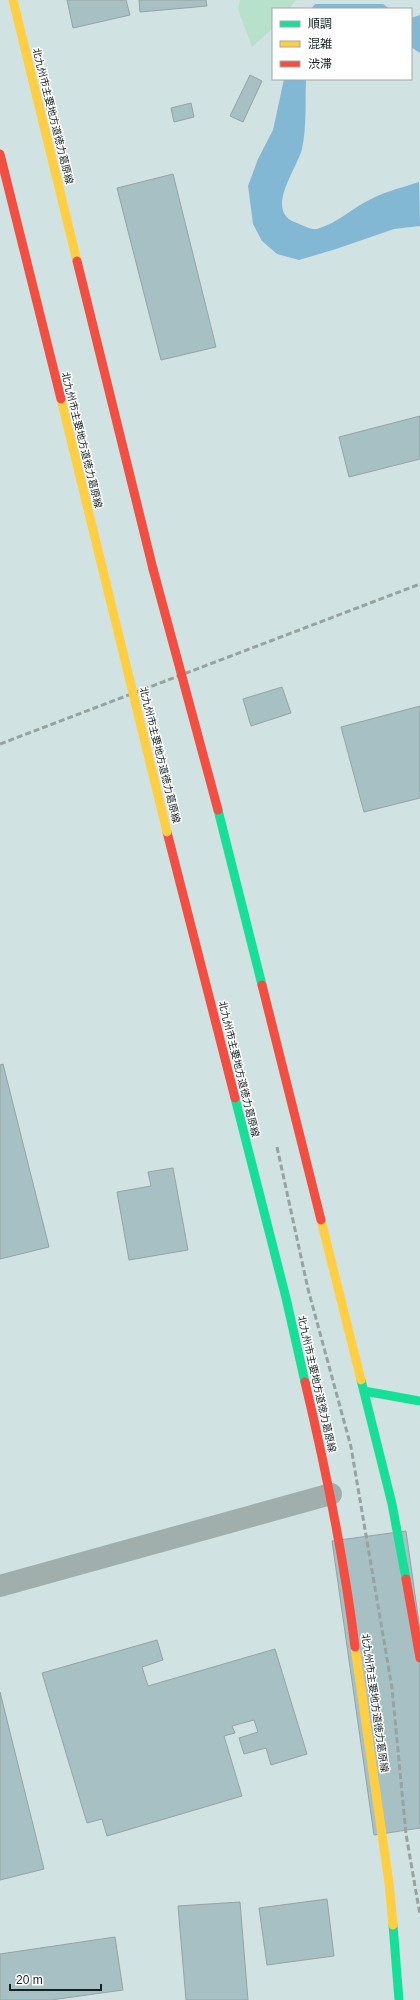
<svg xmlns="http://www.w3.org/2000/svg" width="420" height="2000" viewBox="0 0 420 2000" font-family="Arial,'Noto Sans JP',sans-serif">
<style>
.green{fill:#b7e1cb}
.water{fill:#83b8d5}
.building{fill:#a7c0c4;stroke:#96a3a4}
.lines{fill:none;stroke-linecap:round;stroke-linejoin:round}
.street{stroke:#a1afac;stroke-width:22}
.fast{stroke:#16e098;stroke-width:9}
.slow{stroke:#ffcf43;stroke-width:9}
.jam{stroke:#f24e42;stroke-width:9}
.rail{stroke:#97a3a1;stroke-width:3;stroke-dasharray:6 3;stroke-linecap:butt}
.slow-bridge{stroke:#ffcf43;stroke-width:9}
.jam-bridge{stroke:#f24e42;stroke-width:9}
.labels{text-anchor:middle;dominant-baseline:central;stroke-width:3;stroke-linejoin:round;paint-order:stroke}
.street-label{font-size:10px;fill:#152222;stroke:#fff}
</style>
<rect width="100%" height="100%" fill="#d1e2e2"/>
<path class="green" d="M 240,0 L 296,0 L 289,9 L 273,9 L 273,28 L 252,47 L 238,9 Z"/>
<g class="water">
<path d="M 315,4 L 383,4 L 390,9 L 311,9 Z"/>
<path d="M 420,15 L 420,53 L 411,47 L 411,18 Z"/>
<path d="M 284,79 L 306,79 C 305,102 307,126 302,149 C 297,169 263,212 297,223 C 302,225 311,230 317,229 C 338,223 353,207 373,198 C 387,191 404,187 419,182 L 420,226 L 394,229 L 336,249 L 299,260 L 277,254 L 262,241 L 253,224 L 248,186 L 258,159 L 273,130 Z"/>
</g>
<g class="building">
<path d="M 67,0 L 126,0 L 130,15 L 73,28 Z"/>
<path d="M 139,0 L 206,0 L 207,6 L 140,12 Z"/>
<path d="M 250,75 L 262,81 L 243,122 L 230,116 Z"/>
<path d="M 191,103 L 194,117 L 174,122 L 171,108 Z"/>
<path d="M 173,174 L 216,347 L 161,360 L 117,188 Z"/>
<path d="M 420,416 L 420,459 L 349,477 L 339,437 Z"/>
<path d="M 282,687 L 291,713 L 251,726 L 243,699 Z"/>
<path d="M 420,706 L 420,798 L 364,812 L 341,727 Z"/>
<path d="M 3,1064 L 49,1247 L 0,1259 L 0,1065 Z"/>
<path d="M 173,1168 L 188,1250 L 129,1260 L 117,1192 L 151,1186 L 148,1172 Z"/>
<path d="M 406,1531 L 420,1630 L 420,1828 L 374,1835 L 332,1541 Z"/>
<path d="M 157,1640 L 163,1660 L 142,1667 L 148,1686 L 275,1649 L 307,1754 L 271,1765 L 266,1748 L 244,1754 L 239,1738 L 258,1732 L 254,1720 L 232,1726 L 235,1733 L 224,1736 L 242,1796 L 107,1836 L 102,1819 L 87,1823 L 42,1673 Z"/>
<path d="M 0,1692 L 44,1869 L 0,1880 Z"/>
<path d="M 327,1899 L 334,1956 L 267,1965 L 259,1908 Z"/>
<path d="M 240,1902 L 248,2000 L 186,2000 L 178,1906 Z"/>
<path d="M 115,1937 L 123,1990 L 51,2000 L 0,2000 L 0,1954 Z"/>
</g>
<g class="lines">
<path class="street" d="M 0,1586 L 331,1494"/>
<g class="fast">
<path d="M 218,810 L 262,985"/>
<path d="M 235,1098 L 286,1298 L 305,1382"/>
<path d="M 361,1380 L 392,1504 L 406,1579"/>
<path d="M 364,1391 L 420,1401"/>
<path d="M 393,1925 L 399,2000"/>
</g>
<g class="slow">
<path d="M 13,0 L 77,261"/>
<path d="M 61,399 L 106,583"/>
<path d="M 321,1220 L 361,1380"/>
<path d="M 355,1647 L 389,1883 L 393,1925"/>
</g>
<g class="jam">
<path d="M 0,154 L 61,399"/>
<path d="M 77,261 L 153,569"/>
<path d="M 167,832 L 235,1098"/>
<path d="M 262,985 L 321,1220"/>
<path d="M 305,1382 C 326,1470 344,1557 355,1647"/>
<path d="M 406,1579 L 420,1658"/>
</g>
<g class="rail">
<path d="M 0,744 L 420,584"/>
<path d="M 277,1147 L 308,1289 L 351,1447 L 392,1688 L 406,1834 L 420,1915"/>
</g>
<path class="slow-bridge" d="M 106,583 L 167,832"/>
<path class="jam-bridge" d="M 153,569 L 218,810"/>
</g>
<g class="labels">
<g class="street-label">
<text transform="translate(53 116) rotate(76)">北九州市主要地方道徳力葛原線</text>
<text transform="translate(82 440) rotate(76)">北九州市主要地方道徳力葛原線</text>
<text transform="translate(160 755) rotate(76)">北九州市主要地方道徳力葛原線</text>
<text transform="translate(239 1069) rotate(76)">北九州市主要地方道徳力葛原線</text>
<text transform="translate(317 1384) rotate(77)">北九州市主要地方道徳力葛原線</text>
<text transform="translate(375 1703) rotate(82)">北九州市主要地方道徳力葛原線</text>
</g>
</g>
<rect x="272" y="8" width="140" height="72" fill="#ffffff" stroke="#a1a7a7"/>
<rect x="280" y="21" width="20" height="6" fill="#16e098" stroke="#a1a7a7"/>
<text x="308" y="28" font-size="12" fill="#152222">順調</text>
<rect x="280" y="41" width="20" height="6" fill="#ffcf43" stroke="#a1a7a7"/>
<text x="308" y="48" font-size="12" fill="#152222">混雑</text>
<rect x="280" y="61" width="20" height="6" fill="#f24e42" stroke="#a1a7a7"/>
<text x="308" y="68" font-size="12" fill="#152222">渋滞</text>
<path d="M10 1984v6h91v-6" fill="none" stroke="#152222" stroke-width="2"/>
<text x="16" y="1984" font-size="12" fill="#152222" stroke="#ffffff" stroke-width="3" paint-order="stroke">20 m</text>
</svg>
